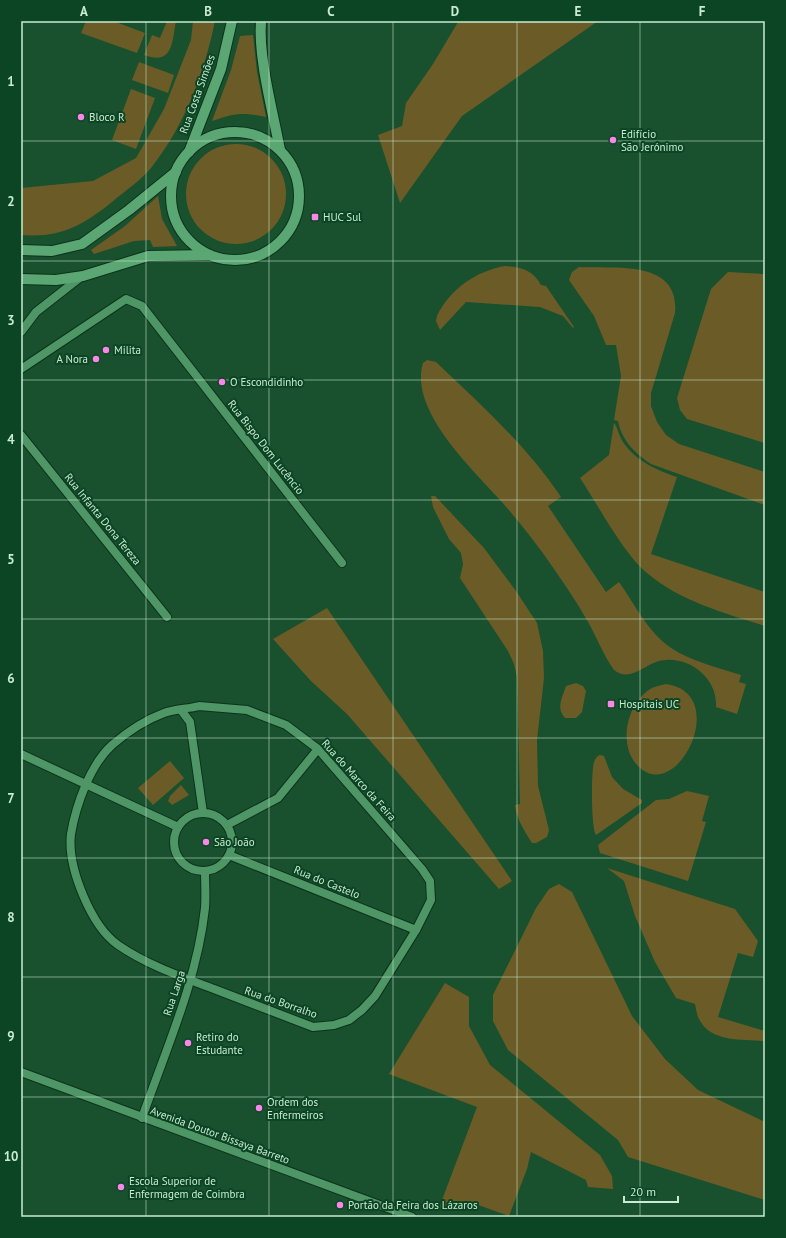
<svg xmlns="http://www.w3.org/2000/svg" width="786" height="1238" viewBox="0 0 786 1238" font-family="'PT Sans',sans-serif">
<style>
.green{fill:#6b5c27}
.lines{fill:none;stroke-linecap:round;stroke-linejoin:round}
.minor-casing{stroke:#0c331b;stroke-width:10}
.tertiary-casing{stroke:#0c331b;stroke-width:10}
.primary-casing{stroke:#0c331b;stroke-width:12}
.minor{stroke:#4f9666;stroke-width:8}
.tertiary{stroke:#4f9666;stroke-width:8}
.primary{stroke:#5aa773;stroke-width:10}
.grid{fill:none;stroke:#c8ebd1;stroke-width:1;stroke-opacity:0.55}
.poi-dot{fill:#f987e9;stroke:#0b4523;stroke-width:1.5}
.labels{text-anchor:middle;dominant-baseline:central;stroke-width:4;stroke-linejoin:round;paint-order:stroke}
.street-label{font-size:11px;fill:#c8ebd1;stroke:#0b4523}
.poi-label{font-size:11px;fill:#c8ebd1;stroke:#0b4523;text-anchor:start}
.neatline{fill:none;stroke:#c8ebd1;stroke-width:1.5}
.grid-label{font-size:13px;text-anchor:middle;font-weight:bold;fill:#c8ebd1}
</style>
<rect width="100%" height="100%" fill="#19502e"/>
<g class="green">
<path d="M 86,21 L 113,21 L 145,33 L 137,53 L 81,33 Z"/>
<path d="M 167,21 L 176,21 C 172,42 173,66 144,55 L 152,35 L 160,38 Z"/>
<path d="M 193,21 L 215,21 C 204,74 185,125 151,168 C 141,180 125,191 112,202 C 82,226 61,238 21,235 L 21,188 L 93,181 L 136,158 L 164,109 L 191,40 Z"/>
<path d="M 462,21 L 598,21 L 462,116 L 400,203 L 378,135 L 402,126 L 406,103 L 433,64 L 458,22 Z"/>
<path d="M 253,35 L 257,72 L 266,117 C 243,112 234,113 212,121 L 231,70 L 240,36 Z"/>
<path d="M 139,62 L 174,75 L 168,93 L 132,80 Z"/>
<path d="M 131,89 L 155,98 L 136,149 L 112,140 Z"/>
<circle cx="236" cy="194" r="50"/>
<path d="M 158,196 L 162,219 L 177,246 L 153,247 L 150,240 L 134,241 L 94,254 L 91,250 L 125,226 Z"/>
<path d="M 505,266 C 521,267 533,270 541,285 L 546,286 L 574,327 L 573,328 L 563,316 L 540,307 L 466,302 L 440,330 L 436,321 L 437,316 C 450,289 476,271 505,266 Z"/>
<path d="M 579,267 C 615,269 680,259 675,313 L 651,393 L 651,406 L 657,422 L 666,435 L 679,444 L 765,472 L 765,505 L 651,464 C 635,453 622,441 618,421 L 614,420 L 621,376 L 616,345 L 606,345 L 594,316 L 569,280 L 572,272 Z"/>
<path d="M 728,272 L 765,274 L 765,443 L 687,419 L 680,410 L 677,398 L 711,289 Z"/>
<path d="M 427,360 L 436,362 C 481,405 526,445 561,497 L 548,506 L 606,592 L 619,582 C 631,599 642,620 656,635 C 678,659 711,665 741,675 L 739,682 L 746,684 L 737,714 L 716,707 C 718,680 692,658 666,660 C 647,660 632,684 614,670 C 604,656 597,638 588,622 C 578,604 566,586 554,569 C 540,548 524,528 508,509 C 479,475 408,413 423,363 Z"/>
<path d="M 614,423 C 617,426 619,436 623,442 C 636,461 656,470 677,477 L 651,554 L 765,592 L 765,626 C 724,613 680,601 647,573 C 623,553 598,505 580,478 L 609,455 Z"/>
<path d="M 431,496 L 435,496 L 484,548 L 516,591 L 537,623 L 543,651 L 544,678 L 537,740 L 538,786 L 549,830 L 547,837 L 536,843 L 532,843 C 524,830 517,820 515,805 L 520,804 L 517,677 L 514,664 L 508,651 L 460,578 L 463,564 L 461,553 L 449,539 L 433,507 Z"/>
<path d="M 327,608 L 512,881 L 499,889 L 347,714 L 311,681 L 273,639 Z"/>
<path d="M 576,683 L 583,686 L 586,691 L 582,712 L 576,718 L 565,718 C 556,708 562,698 566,686 Z"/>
<path d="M 666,684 C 732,693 677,806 638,766 C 617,745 627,702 652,688 C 656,686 662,685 666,684 Z"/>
<path d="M 600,755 L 604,756 L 612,777 L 623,789 L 642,800 L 642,803 L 596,835 C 591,827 591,772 594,762 C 595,759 597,756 600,755 Z"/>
<path d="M 170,761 L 184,778 L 153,805 L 138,788 Z"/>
<path d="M 181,785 L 189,795 L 172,805 L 168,801 L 170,796 Z"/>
<path d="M 687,791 L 709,796 L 702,821 L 706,822 L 688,881 L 600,853 L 598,845 L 656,800 L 669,799 Z"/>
<path d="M 607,868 L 735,909 L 758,941 L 753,957 L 738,953 L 718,1017 L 765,1031 L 765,1041 C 743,1039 711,1043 699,1019 C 697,1015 696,1009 695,1004 L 676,998 L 655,962 L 635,916 L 624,881 Z"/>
<path d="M 559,884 L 572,892 L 632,1016 L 665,1059 L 698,1090 L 765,1122 L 765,1200 L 628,1157 L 618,1140 L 508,1050 L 493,1021 L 493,995 L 536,908 L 549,889 Z"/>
<path d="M 445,983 L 469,997 L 469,1026 L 490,1065 L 600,1155 L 612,1176 L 613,1189 L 588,1187 L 586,1180 L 531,1152 L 527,1169 L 509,1216 L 467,1201 L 439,1208 L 477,1107 L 389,1074 Z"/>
</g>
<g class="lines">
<defs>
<g id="minor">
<path d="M 21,332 L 36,312 L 82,276"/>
<path d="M 21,369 L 126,299 L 142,306 L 342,563"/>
<path d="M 21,435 L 167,617"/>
<path d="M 199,706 L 247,710 L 286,725 L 318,749 L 422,869 L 430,881 L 431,900 L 416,930 L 375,996 L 362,1010 L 349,1020 L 334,1025 L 313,1027 C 280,1014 247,1002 214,989 C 182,977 147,965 118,945 C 91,926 67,867 71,834 C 76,805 90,765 112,745 C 127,732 145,720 164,713 C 174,709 188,709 199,706 Z"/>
<path d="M 181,710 L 190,722 L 203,813"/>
<path d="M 21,754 L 178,827"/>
<circle cx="203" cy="842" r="29"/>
<path d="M 227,825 L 278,798 L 318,749"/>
<path d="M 229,855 L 416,930"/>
<path d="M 142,1118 C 166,1049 197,981 205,908 C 206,896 205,883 205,871"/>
</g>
<path id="tertiary" d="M 21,1072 L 412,1217"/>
<g id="primary">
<path d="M 261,21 C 258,58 273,112 280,150"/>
<circle cx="235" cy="196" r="64"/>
<path d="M 189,152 L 221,69 L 232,21"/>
<path d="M 21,250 L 52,251 L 82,244 L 129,210 L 176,172"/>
<path d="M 21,279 L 56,280 L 83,276 L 148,256 L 210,255"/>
</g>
</defs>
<use href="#minor" class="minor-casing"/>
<use href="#tertiary" class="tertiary-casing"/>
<use href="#primary" class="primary-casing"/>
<use href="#minor" class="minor"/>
<use href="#tertiary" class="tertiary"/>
<use href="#primary" class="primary"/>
</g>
<path class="grid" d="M 146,21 L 146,1217M 269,21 L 269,1217M 393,21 L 393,1217M 517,21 L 517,1217M 640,21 L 640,1217M 21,141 L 765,141M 21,261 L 765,261M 21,380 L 765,380M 21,500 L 765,500M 21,619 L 765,619M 21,738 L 765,738M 21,858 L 765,858M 21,977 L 765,977M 21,1097 L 765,1097"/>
<g class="poi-dot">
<circle cx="81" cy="117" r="4"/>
<circle cx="613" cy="140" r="4"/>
<rect x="311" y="213" width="8" height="8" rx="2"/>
<circle cx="106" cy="350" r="4"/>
<circle cx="96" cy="359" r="4"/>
<circle cx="222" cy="382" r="4"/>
<rect x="607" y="700" width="8" height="8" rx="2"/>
<circle cx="206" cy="842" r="4"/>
<circle cx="188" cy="1043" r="4"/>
<circle cx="259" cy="1108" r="4"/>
<circle cx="121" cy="1187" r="4"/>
<circle cx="340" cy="1205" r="4"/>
</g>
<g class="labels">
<g class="street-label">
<text transform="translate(197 94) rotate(-70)">Rua Costa Simões</text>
<text transform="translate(266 447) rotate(52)">Rua Bispo Dom Lucêncio</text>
<text transform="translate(103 519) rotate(51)">Rua Infanta Dona Tereza</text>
<text transform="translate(359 780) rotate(48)">Rua do Marco da Feira</text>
<text transform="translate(327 882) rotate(22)">Rua do Castelo</text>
<text transform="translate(174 993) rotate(-71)">Rua Larga</text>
<text transform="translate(281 1002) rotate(19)">Rua do Borralho</text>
<text transform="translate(220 1135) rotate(20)">Avenida Doutor Bissaya Barreto</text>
</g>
<g class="poi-label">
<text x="89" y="117">Bloco R</text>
<text x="621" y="134">Edifício<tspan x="621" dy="13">São Jerónimo</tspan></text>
<text x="323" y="217">HUC Sul</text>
<text x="114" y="350">Milita</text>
<text x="88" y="359" text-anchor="end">A Nora</text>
<text x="230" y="382">O Escondidinho</text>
<text x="619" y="704">Hospitais UC</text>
<text x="214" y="842">São João</text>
<text x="196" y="1037">Retiro do<tspan x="196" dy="13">Estudante</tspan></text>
<text x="267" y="1102">Ordem dos<tspan x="267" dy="13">Enfermeiros</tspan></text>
<text x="129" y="1181">Escola Superior de<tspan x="129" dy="13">Enfermagem de Coimbra</tspan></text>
<text x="348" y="1205">Portão da Feira dos Lázaros</text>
</g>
</g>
<rect width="786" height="1238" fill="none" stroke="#0b4523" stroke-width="44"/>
<path d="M624 1196v6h54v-6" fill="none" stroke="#c8ebd1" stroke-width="2"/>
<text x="630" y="1196" font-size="12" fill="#c8ebd1" stroke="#0b4523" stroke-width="3" paint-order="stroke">20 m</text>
<rect x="22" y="22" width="742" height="1194" class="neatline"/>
<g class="grid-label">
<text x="84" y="16">A</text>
<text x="208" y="16">B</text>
<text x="331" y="16">C</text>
<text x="455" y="16">D</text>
<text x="578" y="16">E</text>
<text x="702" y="16">F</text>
<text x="11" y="86">1</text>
<text x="11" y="206">2</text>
<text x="11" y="325">3</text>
<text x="11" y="444">4</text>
<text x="11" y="564">5</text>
<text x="11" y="683">6</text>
<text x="11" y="803">7</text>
<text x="11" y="922">8</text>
<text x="11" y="1041">9</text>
<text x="11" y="1161">10</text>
</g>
</svg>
